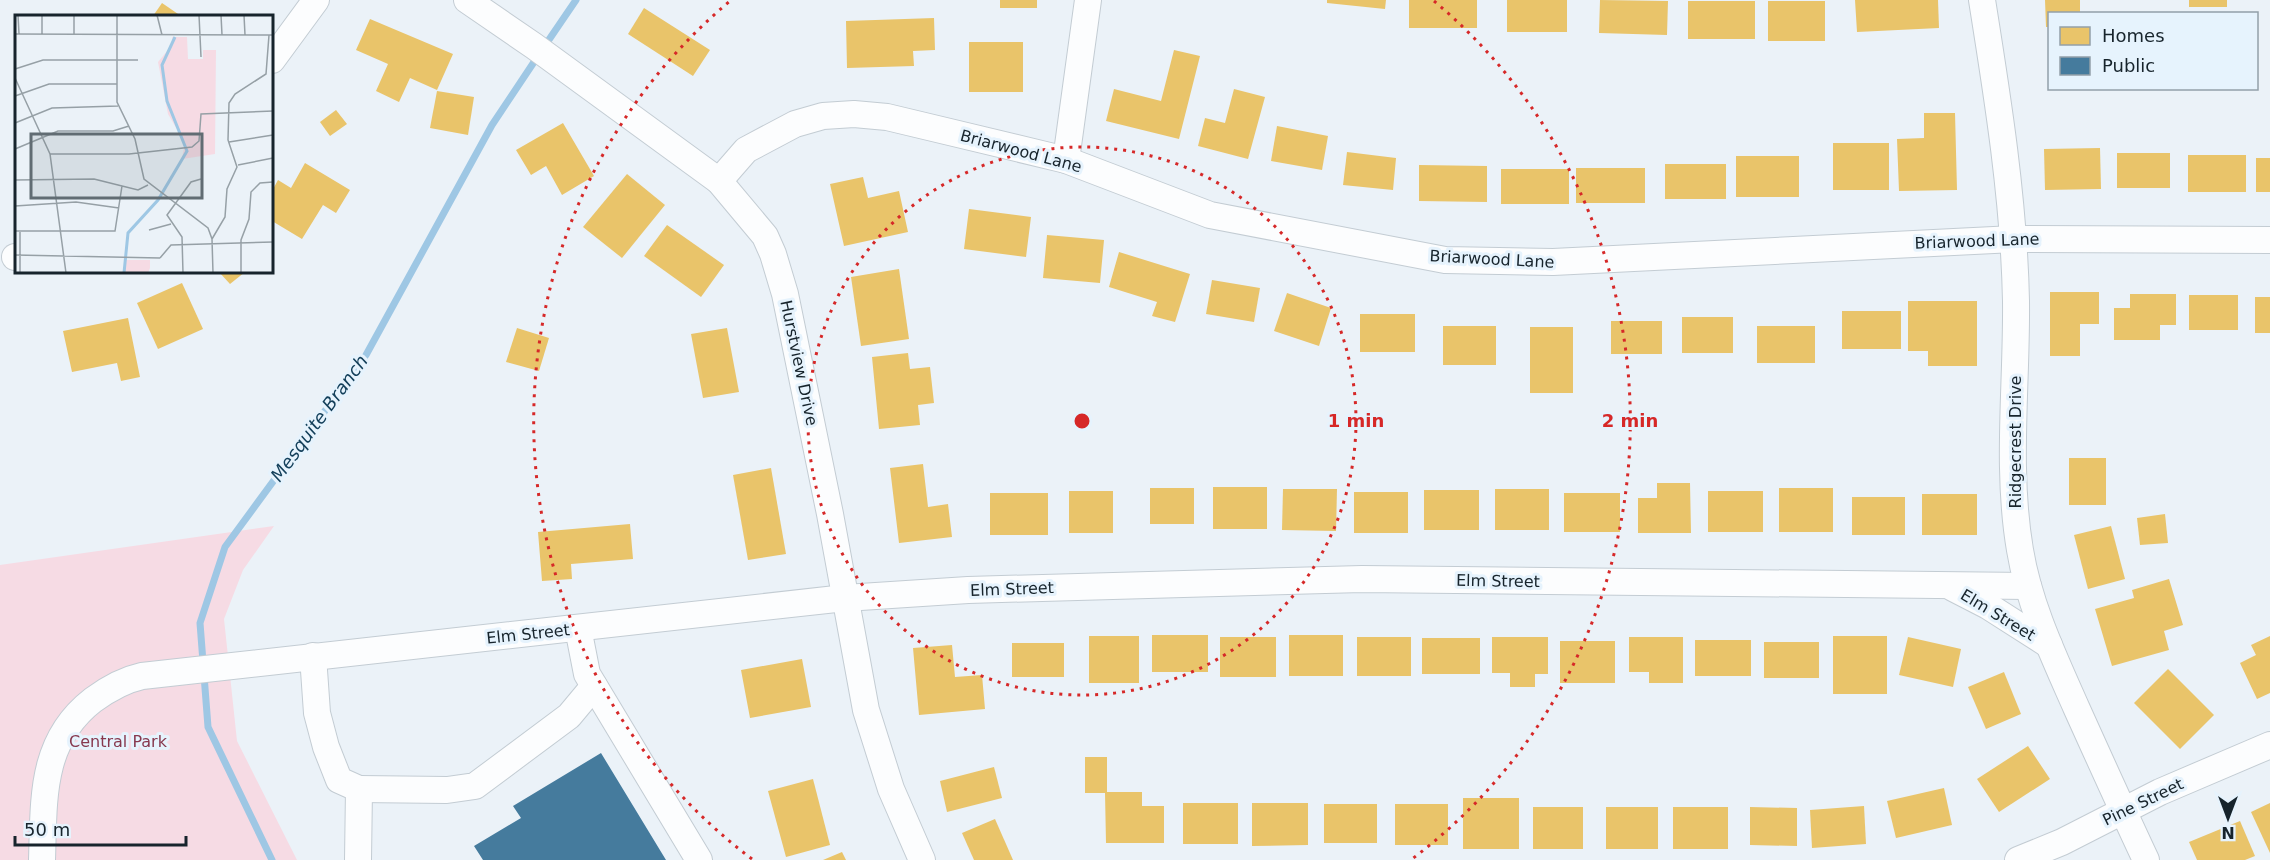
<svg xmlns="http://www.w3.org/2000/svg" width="2270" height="860" viewBox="0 0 2270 860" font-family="'DejaVu Sans',sans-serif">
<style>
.green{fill:#f6dbe4}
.homes{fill:#e9c46a}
.public{fill:#457b9d}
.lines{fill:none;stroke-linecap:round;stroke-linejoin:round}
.stream{stroke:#9ec7e4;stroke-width:7}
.minor-casing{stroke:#c3ccd3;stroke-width:28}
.minor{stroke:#fcfdfe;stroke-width:26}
.ring{fill:none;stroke:#d62828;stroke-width:3;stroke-dasharray:3 6}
.labels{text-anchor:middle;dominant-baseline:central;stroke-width:6;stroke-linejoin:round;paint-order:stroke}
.street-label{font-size:16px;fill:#17242c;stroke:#e6f3fd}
.park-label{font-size:16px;fill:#87384e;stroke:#e6f3fd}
.water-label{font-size:18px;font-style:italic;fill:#14405b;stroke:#e6f3fd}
.inset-river{fill:none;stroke:#9ec7e4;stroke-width:3}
.inset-road{fill:none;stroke:#96a0a6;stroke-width:1.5}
.view{fill:#616c73;fill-opacity:0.15;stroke:#616c73;stroke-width:3}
.inset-edge{fill:none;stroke:#17242c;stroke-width:3}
.centre{fill:#d62828;stroke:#e6f3fd;stroke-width:3}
.ring-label{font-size:18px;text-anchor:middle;font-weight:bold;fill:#d62828;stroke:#e6f3fd;stroke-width:6;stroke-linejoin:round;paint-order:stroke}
</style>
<rect width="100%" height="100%" fill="#ebf2f8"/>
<path class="green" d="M 274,526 L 243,570 L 224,619 L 237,741 L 297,860 L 0,860 L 0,565 Z"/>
<g class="homes">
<rect x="1000" y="0" width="37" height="8"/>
<path d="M 1327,0 L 1386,0 L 1385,9 L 1327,3 Z"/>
<rect x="1409" y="0" width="68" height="28"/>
<rect x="1507" y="0" width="60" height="32"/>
<path d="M 1600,0 L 1668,1 L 1667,35 L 1599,33 Z"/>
<path d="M 1855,0 L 1938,0 L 1939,28 L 1857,32 Z"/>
<path d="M 2045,0 L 2080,0 L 2080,14 L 2050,14 L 2050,27 L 2046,27 Z"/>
<rect x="2189" y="0" width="38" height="7"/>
<rect x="1688" y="1" width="67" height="38"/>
<rect x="1768" y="1" width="57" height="40"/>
<path d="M 162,3 L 181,16 L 153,16 Z"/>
<path d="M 644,8 L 710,50 L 693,76 L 628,34 Z"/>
<path d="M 934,18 L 935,50 L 913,51 L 914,66 L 847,68 L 846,21 Z"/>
<path d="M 370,19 L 453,54 L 437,90 L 410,78 L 399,102 L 376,91 L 388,64 L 356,50 Z"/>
<rect x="969" y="42" width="54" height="50"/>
<path d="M 1174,50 L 1200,56 L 1179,139 L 1106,121 L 1114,89 L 1161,101 Z"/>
<path d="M 1234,89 L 1265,97 L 1248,159 L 1198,146 L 1205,118 L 1225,123 Z"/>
<path d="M 437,91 L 474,97 L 468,135 L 430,128 Z"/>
<path d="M 336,110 L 347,124 L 330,136 L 320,122 Z"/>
<path d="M 1924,113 L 1955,113 L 1957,190 L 1899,191 L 1897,139 L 1924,138 Z"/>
<path d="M 563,123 L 594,176 L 562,195 L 546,166 L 531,175 L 516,150 Z"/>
<path d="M 1277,126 L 1328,136 L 1322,170 L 1271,161 Z"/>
<rect x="1833" y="143" width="56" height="47"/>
<path d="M 2100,148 L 2101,189 L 2045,190 L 2044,149 Z"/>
<path d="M 1347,152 L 1396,158 L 1393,190 L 1343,185 Z"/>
<rect x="2117" y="153" width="53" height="35"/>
<rect x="2188" y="155" width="58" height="37"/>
<rect x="1736" y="156" width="63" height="41"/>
<rect x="2256" y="158" width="14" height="34"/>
<path d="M 305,163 L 350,190 L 336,213 L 323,205 L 302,239 L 272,221 L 272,191 L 278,180 L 291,188 Z"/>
<rect x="1665" y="164" width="61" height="35"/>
<path d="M 1419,165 L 1487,166 L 1487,202 L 1419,201 Z"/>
<rect x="1576" y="168" width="69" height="35"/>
<rect x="1501" y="169" width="68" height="35"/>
<path d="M 627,174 L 665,205 L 622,258 L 583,227 Z"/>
<path d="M 863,177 L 868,198 L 899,191 L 908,232 L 844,246 L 830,184 Z"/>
<path d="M 969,209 L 1031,217 L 1026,257 L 964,249 Z"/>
<path d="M 667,225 L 724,265 L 701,297 L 644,256 Z"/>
<path d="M 1047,235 L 1104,240 L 1100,283 L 1043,278 Z"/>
<path d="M 1119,252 L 1190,274 L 1175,322 L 1152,316 L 1157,302 L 1109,287 Z"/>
<path d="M 899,269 L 909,339 L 861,346 L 851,277 Z"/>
<path d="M 219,272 L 245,272 L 230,284 Z"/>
<path d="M 1212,280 L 1260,288 L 1254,322 L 1206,314 Z"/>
<path d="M 182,283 L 203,329 L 158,349 L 137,303 Z"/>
<path d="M 2050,292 L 2099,292 L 2099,324 L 2080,324 L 2080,356 L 2050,356 Z"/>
<path d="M 1287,293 L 1331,308 L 1319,346 L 1274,331 Z"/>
<path d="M 2130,294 L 2176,294 L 2176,325 L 2160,325 L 2160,340 L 2114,340 L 2114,308 L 2130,308 Z"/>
<rect x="2189" y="295" width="49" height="35"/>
<rect x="2255" y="297" width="15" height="36"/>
<path d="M 1908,301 L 1977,301 L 1977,366 L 1928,366 L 1928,351 L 1908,351 Z"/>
<rect x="1842" y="311" width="59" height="38"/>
<rect x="1360" y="314" width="55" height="38"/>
<rect x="1682" y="317" width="51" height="36"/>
<path d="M 128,318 L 140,377 L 121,381 L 117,363 L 72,372 L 63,331 Z"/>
<rect x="1611" y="321" width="51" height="33"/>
<rect x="1443" y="326" width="53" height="39"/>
<rect x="1757" y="326" width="58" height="37"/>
<rect x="1530" y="327" width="43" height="66"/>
<path d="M 517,328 L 549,338 L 539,371 L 506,362 Z"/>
<path d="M 727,328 L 739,392 L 703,398 L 691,334 Z"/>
<path d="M 908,353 L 910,369 L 930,367 L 934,403 L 918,405 L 920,425 L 879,429 L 872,357 Z"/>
<rect x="2069" y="458" width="37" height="47"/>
<path d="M 923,464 L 928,507 L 948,504 L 952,537 L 899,543 L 890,468 Z"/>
<path d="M 771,468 L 786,554 L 748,560 L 733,475 Z"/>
<path d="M 1657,483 L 1690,483 L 1691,533 L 1638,533 L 1638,498 L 1657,498 Z"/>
<rect x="1213" y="487" width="54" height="42"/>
<rect x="1150" y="488" width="44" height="36"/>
<rect x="1779" y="488" width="54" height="44"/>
<path d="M 1283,489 L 1337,489 L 1336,531 L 1282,530 Z"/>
<rect x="1495" y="489" width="54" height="41"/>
<rect x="1424" y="490" width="55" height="40"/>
<rect x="1069" y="491" width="44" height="42"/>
<rect x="1708" y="491" width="55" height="41"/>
<rect x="1354" y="492" width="54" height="41"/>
<rect x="990" y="493" width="58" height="42"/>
<rect x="1564" y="493" width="56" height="39"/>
<rect x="1922" y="494" width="55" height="41"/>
<rect x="1852" y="497" width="53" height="38"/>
<path d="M 2165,514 L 2168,543 L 2140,545 L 2137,518 Z"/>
<path d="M 630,524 L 633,559 L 571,564 L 572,579 L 542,581 L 538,532 Z"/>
<path d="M 2111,526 L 2125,579 L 2088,589 L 2074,535 Z"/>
<path d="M 2169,579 L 2183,625 L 2164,631 L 2169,650 L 2112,666 L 2095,609 L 2134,598 L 2132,590 Z"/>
<rect x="1152" y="635" width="56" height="37"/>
<rect x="1289" y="635" width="54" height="41"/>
<rect x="1089" y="636" width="50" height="47"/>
<rect x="1833" y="636" width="54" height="58"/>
<path d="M 2270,636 L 2270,693 L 2257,699 L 2240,663 L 2256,655 L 2251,645 Z"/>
<rect x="1220" y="637" width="56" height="40"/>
<rect x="1357" y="637" width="54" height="39"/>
<path d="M 1492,637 L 1548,637 L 1548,674 L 1535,674 L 1535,687 L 1510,687 L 1510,673 L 1492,673 Z"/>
<path d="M 1629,637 L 1683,637 L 1683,683 L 1649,683 L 1649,672 L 1629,672 Z"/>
<path d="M 1908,637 L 1961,649 L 1953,687 L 1899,675 Z"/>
<rect x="1422" y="638" width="58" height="36"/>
<rect x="1695" y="640" width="56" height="36"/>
<rect x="1560" y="641" width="55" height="42"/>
<rect x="1764" y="642" width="55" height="36"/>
<rect x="1012" y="643" width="52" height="34"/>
<path d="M 952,645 L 955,677 L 982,675 L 985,709 L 919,715 L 913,648 Z"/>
<path d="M 802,659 L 811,707 L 750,718 L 741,670 Z"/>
<path d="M 2168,669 L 2214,715 L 2180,749 L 2134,703 Z"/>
<path d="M 2004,672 L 2021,714 L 1986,729 L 1968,687 Z"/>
<path d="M 2028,746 L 2050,779 L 1999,812 L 1977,779 Z"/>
<path d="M 1085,757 L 1107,757 L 1107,792 L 1142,792 L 1142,806 L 1164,806 L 1164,843 L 1106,843 L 1105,793 L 1085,793 Z"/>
<path d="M 994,767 L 1002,798 L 947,812 L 940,781 Z"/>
<path d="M 813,779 L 830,845 L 786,857 L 768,791 Z"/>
<path d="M 1944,788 L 1952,825 L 1896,838 L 1887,801 Z"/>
<rect x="1463" y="798" width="56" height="51"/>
<rect x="1183" y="803" width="55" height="41"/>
<path d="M 1252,803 L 1308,803 L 1308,845 L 1252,846 Z"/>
<path d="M 2270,803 L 2270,853 L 2251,812 Z"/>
<rect x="1324" y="804" width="53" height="39"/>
<rect x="1395" y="804" width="53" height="41"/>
<path d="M 1864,806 L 1866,844 L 1812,848 L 1810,810 Z"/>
<rect x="1533" y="807" width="50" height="42"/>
<rect x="1606" y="807" width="52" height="42"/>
<rect x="1673" y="807" width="55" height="42"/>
<path d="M 1750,807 L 1797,808 L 1797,846 L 1750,845 Z"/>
<path d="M 995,819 L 1013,860 L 974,860 L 962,833 Z"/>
<path d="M 2240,821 L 2255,856 L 2245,860 L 2197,860 L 2189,842 Z"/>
<path d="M 842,852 L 846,860 L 823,860 Z"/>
</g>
<path class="public" d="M 601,753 L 666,860 L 483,860 L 474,846 L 521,818 L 513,806 Z"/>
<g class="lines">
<g class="stream">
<path d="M 544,47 L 576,0"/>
<path d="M 272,860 L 208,727 L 200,623 L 225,547 L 366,355 L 492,125 L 538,56"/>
</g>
<defs>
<g id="minor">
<path d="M 467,0 L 534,46 L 719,181 L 765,236 L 773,254 L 785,294 L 830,514 L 866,710 L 891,789 L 922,860"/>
<path d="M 1982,0 C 1998,100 2014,201 2016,301 C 2017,384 2006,468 2020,550 C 2029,605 2054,657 2076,707 C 2099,758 2122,809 2146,860"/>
<path d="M 272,60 L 316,0"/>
<path d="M 1066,160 L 1088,0"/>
<path d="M 719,181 L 746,150 L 795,124 L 823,116 L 854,114 L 887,117 L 1066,160 L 1210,215 L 1445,260 L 1553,262 L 2014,239 L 2270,240"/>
<path d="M 15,257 L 16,257"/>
<path d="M 1953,588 L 1988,606 L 2049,645"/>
<path d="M 578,628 L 587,674 L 699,860"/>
<path d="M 313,656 L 317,713 L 326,747 L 339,780 L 359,789 L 358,860"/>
<path d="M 359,789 L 447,790 L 475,786 L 569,716 L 594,686"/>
<path d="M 42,860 C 44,799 40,741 93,700 C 108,689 124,680 142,676 L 845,598 L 968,590 L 1362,579 L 2028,586"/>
<path d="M 2018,860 L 2062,842 L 2160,792 L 2270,745"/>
</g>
</defs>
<use href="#minor" class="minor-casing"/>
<use href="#minor" class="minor"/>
</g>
<g class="ring">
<circle cx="1082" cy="421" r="274"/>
<path d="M752 859A548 548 0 0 1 730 1M1434 1A548 548 0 0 1 1412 859"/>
</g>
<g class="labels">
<g class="street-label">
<text transform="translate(1021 151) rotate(15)">Briarwood Lane</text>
<text transform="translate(1977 241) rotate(-2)">Briarwood Lane</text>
<text transform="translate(1492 259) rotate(3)">Briarwood Lane</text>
<text transform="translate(799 363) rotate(78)">Hurstview Drive</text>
<text transform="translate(2015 442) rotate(-90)">Ridgecrest Drive</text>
<text transform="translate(1498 581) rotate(1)">Elm Street</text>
<text transform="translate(1012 589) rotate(-2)">Elm Street</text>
<text transform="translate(1998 615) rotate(31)">Elm Street</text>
<text transform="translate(528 634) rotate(-6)">Elm Street</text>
<text transform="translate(2143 802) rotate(-26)">Pine Street</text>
</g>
<g class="park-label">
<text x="118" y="741">Central Park</text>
</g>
<g class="water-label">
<text transform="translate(319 418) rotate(-54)">Mesquite Branch</text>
</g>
</g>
<g transform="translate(15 15)">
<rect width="258" height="258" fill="#ebf2f8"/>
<path d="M 157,22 L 172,22 L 173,44 L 188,44 L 188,35 L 201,35 L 200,139 L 167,144 L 170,128 L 153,99 L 143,47 L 158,29 ZM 110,245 L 135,245 L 135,253 L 133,258 L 110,258 Z" fill="#f6dbe4"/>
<path class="inset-river" d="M 109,258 L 113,218 L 143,185 L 172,136 L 152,86 L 147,50 L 160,22"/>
<path class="inset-road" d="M 3,0 L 4,19M 102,0 L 102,87 L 120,124 L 129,164 L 193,213 L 197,224 L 198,258M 142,0 L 147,20M 184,0 L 186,42M 206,0 L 207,20M 229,0 L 230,20M 0,19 L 258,20M 27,19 L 27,0M 59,19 L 59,0M 0,54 L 28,45 L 123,45M 0,63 L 35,139 L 51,258M 0,81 L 34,69 L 102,69M 0,108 L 37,93 L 103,91M 214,127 L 258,120M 0,134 L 43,116 L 98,116 L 114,111M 35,139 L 114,139 L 177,132 L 184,126 L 186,99 L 258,96M 223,150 L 258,143M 0,165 L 79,164 L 123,175 L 133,170M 0,191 L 61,187 L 104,193M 134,215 L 156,209M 0,216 L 100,216 L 107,171M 197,224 L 210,202 L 212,174 L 222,152 L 213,125 L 214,88 L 220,79 L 251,59 L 254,20M 0,240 L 145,243M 145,243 L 156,230 L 258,227M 5,258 L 5,217M 168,258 L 167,222 L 152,200 L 176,167 L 186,164M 226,258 L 226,225 L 234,204 L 236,177 L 245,168 L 258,167"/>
<path class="view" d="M 16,119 L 187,119 L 187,183 L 16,183 Z"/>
<rect width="258" height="258" class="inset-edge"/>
</g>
<circle cx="1082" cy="421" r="9" class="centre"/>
<g class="ring-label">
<text x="1356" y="427">1 min</text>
<text x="1630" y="427">2 min</text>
</g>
<rect x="2048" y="12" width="210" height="78" fill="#e6f3fd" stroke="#93a0a9" stroke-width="1.5"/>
<rect x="2060" y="27" width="30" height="18" fill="#e9c46a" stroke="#93a0a9" stroke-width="1.5"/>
<text x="2102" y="42" font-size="18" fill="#17242c">Homes</text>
<rect x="2060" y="57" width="30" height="18" fill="#457b9d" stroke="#93a0a9" stroke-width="1.5"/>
<text x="2102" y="72" font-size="18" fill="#17242c">Public</text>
<g transform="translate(2228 818) rotate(180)" stroke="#e6f3fd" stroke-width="4.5" paint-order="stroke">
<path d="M0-4.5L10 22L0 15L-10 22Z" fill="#17242c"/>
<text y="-9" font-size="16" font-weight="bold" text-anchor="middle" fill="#17242c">N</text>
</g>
<path d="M15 836v9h171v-9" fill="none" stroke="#17242c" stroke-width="3"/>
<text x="24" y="836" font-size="18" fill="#17242c" stroke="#e6f3fd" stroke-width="4.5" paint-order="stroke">50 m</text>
</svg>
